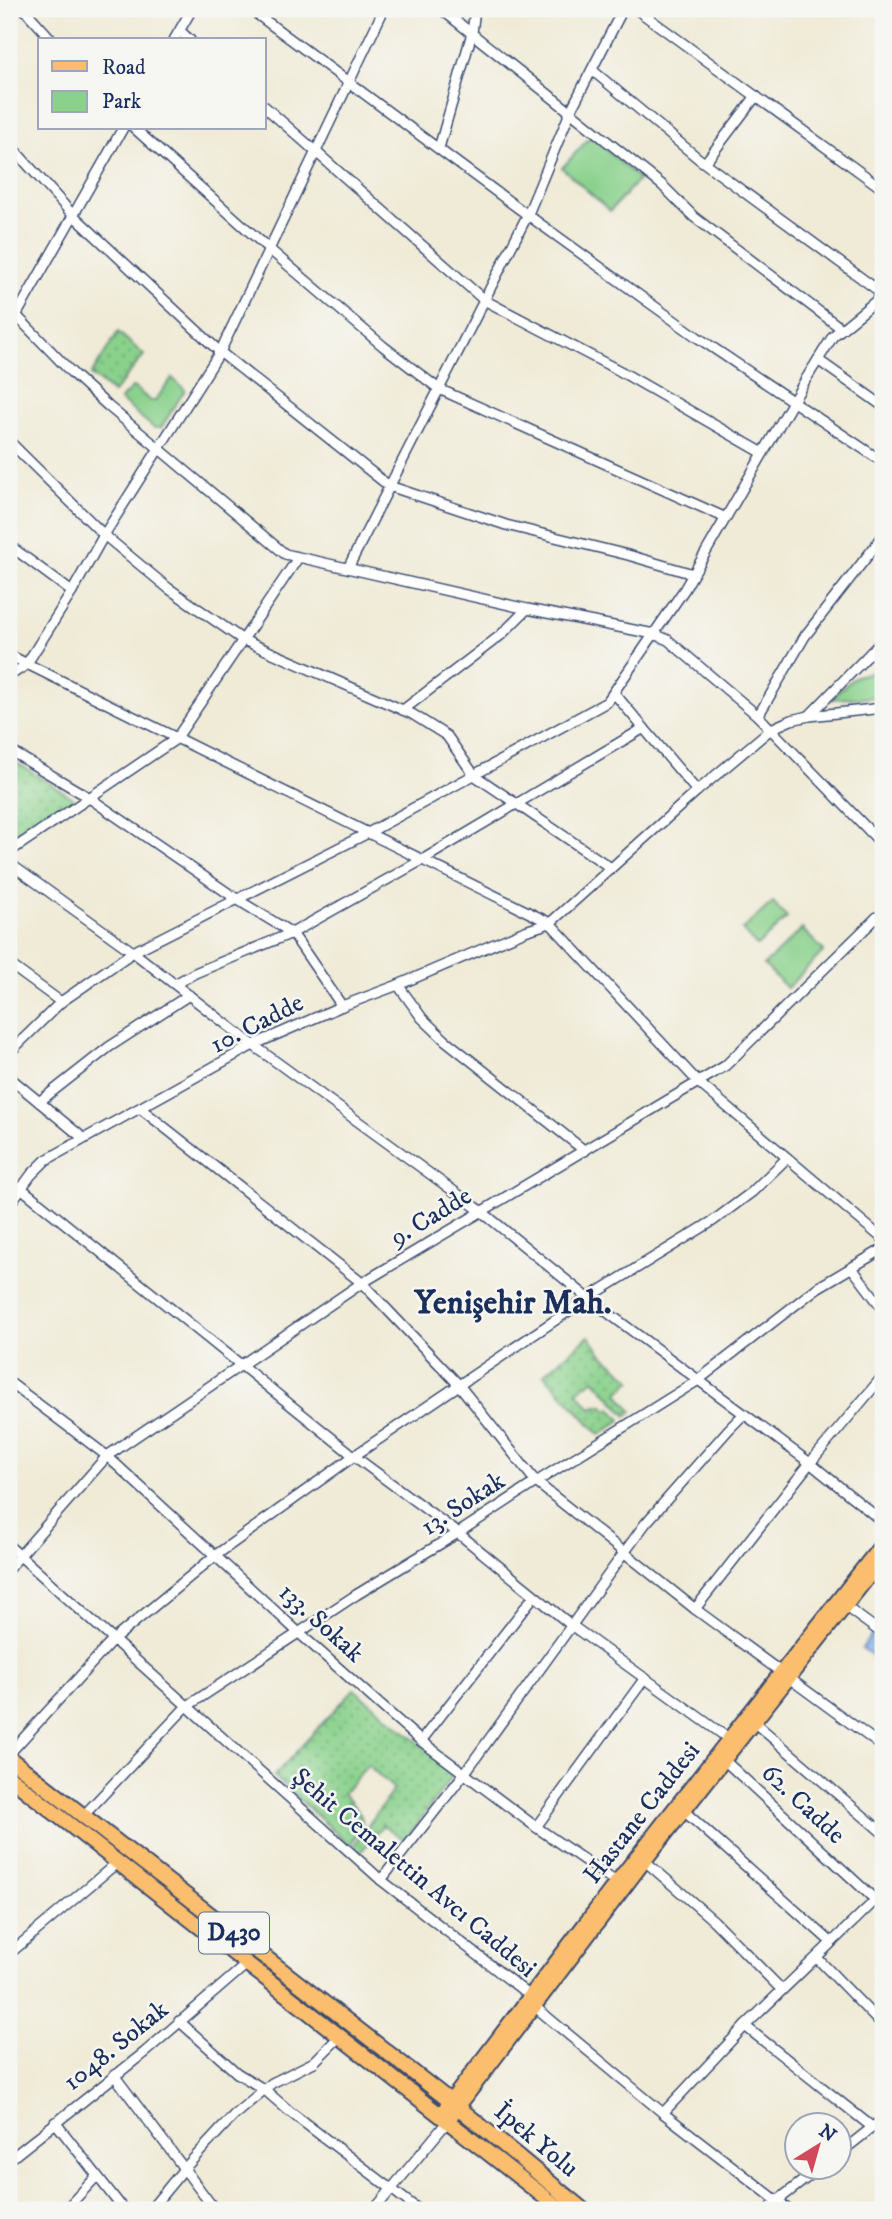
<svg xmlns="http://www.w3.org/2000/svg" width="892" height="2219" viewBox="0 0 892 2219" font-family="'IM FELL DW Pica',serif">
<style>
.green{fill:#8ad18c;stroke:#528075;stroke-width:2}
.garden{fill:url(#garden-dots);stroke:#528075;stroke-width:2}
.water{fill:url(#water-waves);stroke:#4a6ea2;stroke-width:2}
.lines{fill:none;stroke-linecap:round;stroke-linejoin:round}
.minor-casing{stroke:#3b4b70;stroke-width:12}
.major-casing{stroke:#3b4b70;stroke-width:16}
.highway-casing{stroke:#3b4b70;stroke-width:18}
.minor{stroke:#fff;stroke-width:9}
.major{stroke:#fabe6e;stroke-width:12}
.highway{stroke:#fabe6e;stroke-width:14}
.labels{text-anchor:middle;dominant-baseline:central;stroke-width:5;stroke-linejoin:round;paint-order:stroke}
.shield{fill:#f6f6f2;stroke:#5d6b8a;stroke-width:2}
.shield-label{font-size:24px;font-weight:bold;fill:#1b2f5e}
.street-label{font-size:26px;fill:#1b2f5e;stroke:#f6f6f2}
.district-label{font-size:33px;font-weight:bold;fill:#1b2f5e;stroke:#f6f6f2}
</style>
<defs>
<pattern id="garden-dots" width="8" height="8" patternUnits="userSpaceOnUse" patternTransform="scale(1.75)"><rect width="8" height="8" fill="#8ad18c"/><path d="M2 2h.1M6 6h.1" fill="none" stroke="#70aa76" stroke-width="1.8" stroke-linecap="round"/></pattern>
<pattern id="water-waves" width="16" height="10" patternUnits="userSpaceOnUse" patternTransform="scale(1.75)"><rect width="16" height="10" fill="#7aace6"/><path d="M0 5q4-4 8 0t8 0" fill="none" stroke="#638cbe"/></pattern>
</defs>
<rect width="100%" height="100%" fill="#f6f6f2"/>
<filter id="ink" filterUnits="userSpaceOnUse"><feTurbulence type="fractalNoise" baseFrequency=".0143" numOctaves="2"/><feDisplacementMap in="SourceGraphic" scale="14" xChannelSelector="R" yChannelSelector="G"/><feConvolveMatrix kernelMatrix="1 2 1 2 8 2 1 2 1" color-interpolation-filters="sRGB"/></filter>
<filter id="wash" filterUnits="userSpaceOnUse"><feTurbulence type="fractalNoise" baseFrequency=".00686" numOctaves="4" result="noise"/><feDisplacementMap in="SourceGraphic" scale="28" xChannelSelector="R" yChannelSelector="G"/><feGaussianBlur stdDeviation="1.57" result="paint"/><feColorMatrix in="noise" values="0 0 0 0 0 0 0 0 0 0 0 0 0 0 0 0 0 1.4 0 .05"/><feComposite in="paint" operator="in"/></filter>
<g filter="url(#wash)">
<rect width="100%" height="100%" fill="#f0ebd7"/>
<g class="green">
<path d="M 591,136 L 639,179 L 610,211 L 562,168 Z"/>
<path d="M 172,378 L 185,390 L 161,428 L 154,428 L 120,400 L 133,387 L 151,401 L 155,401 Z"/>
<path d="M 883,669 L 883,697 L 829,699 L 856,676 Z"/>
<path d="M 773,902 L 787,918 L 757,946 L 742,930 Z"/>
<path d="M 802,929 L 824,951 L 787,988 L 764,965 Z"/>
</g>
<g class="garden">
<path d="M 118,332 L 144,355 L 113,393 L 91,375 Z"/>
<path d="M 17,763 L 73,798 L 74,802 L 9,845 L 9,816 L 13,809 L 9,805 L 9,775 Z"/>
<path d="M 589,1336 L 600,1352 L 632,1380 L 618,1393 L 632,1411 L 627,1416 L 594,1379 L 577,1392 L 592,1409 L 597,1405 L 599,1406 L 602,1405 L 608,1410 L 611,1408 L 621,1420 L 600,1435 L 544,1374 Z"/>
<path d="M 354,1689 L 455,1773 L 405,1840 L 383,1825 L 360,1853 L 352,1848 L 394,1789 L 368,1765 L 343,1793 C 362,1817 372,1819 349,1845 L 274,1776 Z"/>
</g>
<path class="water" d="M 871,1636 L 883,1645 L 883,1664 L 862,1648 Z"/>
</g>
<g filter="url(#ink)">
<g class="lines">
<defs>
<g id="minor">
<path d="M 24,9 L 52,40"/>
<path d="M 250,9 L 518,208 L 697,337 L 883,462"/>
<path d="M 441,9 L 662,185 L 694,217 L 842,329"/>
<path d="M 636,9 L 883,189"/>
<path d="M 180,31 L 190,40"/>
<path d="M 174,40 L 192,9"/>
<path d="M 592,70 L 699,159 L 883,294"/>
<path d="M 264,106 L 484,300 L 620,371 L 763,453"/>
<path d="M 134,128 L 269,249 L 383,346 L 439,389 L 726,518"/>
<path d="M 9,144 L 73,215 L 220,352 L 389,486 L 506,525 L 628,555 L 693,574"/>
<path d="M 439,148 L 472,33 L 475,9"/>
<path d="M 705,163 L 756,96"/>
<path d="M 9,308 L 74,375 L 108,406 L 285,554 L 527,609 L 654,634 L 668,640 L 758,716 L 883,845"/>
<path d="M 9,328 L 123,128"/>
<path d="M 818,360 L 883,406"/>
<path d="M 9,441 L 104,535 L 168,588 L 243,640 L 412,714 L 447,736 L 474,775 L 611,868"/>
<path d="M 9,545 L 72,592"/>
<path d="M 348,568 L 528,214 L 571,110 L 623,9"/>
<path d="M 9,655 L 550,923 L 699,1083 L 883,1239"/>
<path d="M 9,676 L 26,665 L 72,592 L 104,535 L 220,352 L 384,9"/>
<path d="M 614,693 L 697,791"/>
<path d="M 403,710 L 501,635 L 527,609"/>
<path d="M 758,716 L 805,636 L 883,536"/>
<path d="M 809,716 L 883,640"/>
<path d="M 9,750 L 88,797 L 238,900 L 292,933 L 342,1006"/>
<path d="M 9,852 L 176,739 L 298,558"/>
<path d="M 9,863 L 133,952 L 253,1045 L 481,1211 L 588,1298 L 810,1463 L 883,1522"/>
<path d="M 9,964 L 61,1002"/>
<path d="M 175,984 L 195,973 L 292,933 L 422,860 L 644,728"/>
<path d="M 398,985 L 422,1018 L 445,1040 L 585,1151"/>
<path d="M 9,1053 L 61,1002 L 133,952 L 368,833 L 607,702 L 684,590 L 806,379 L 833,336 L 876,301 L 883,289"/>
<path d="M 9,1077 L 83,1138"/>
<path d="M 39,1102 L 109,1047 L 189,995"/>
<path d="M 140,1108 L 362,1283 L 459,1385 L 536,1482 L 695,1609 L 883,1747"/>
<path d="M 21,1188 L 354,1456 L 458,1533 L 571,1625 L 729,1739"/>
<path d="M 9,1205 L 31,1175 L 46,1160 L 253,1045 L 342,1006 L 398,985 L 525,931 L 550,923 L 697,791 L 771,729 L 791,720 L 809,716 L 883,708"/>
<path d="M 852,1268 L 883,1309"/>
<path d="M 9,1382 L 107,1456 L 299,1633 L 421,1741 L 536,1827 L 616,1882"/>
<path d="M 9,1546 L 381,1880 L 529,1995 L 534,2006 L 663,2113 L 789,2210"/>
<path d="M 9,1568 L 107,1456 L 362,1283 L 725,1066 L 877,917 L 883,914"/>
<path d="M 846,1607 L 883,1634"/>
<path d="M 695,1609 L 810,1463 L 883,1376"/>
<path d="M 755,1723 L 883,1833"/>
<path d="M 421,1741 L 534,1596"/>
<path d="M 9,1754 L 113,1640 L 216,1555 L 354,1456 L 459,1385 L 588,1298 L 713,1221 L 752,1192 L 787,1158"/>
<path d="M 724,1760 L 883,1907"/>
<path d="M 685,1812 L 831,1942"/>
<path d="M 83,1816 L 186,1707 L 356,1595 L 458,1533 L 536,1482 L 697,1381 L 817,1288 L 883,1249"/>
<path d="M 536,1827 L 645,1678"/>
<path d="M 645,1861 L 714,1921 L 782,1990"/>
<path d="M 381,1880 L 464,1774 L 645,1524 L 729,1429 L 743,1415"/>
<path d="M 9,1954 L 118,1862"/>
<path d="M 817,1958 L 883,2026"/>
<path d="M 179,2021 L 237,2073 L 265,2090 L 289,2111 L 419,2210"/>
<path d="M 745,2026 L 872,2127"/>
<path d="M 114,2075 L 215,2210"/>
<path d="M 663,2113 L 745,2026 L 883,1893"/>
<path d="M 55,2122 L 124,2210"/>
<path d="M 840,2153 L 883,2119"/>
<path d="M 9,2160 L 145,2052 L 248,1963"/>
<path d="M 65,2210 L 97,2176"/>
<path d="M 150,2210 L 183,2170 L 234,2115 L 272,2083 L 314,2062 L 341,2035"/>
<path d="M 374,2210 L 448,2121"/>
<path d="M 769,2210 L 777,2201 L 822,2166"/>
</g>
<g id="major">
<path d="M 444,2109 L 616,1882 L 883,1542"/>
<path d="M 448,2121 L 645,1861 L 883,1559"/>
</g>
<g id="highway">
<path d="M 9,1758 L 459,2108 L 583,2210"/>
<path d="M 9,1777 L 561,2210"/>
</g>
</defs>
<use href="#minor" class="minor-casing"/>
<use href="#major" class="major-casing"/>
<use href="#highway" class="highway-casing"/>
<use href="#minor" class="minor"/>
<use href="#major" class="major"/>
<use href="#highway" class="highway"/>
</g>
</g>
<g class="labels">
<rect class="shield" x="199" y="1912.5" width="70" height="41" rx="5"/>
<g class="shield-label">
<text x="234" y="1933">D430</text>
</g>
<g class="street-label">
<text transform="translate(257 1024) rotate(-27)">10. Cadde</text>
<text transform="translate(431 1217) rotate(-31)">9. Cadde</text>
<text transform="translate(463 1504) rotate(-33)">13. Sokak</text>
<text transform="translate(321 1623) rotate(42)">133. Sokak</text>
<text transform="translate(803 1804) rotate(43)">62. Cadde</text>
<text transform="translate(642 1813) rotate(-52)">Hastane Caddesi</text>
<text transform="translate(414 1873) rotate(40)">Şehit Cemalettin Avcı Caddesi</text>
<text transform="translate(116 2046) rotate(-39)">1048. Sokak</text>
<text transform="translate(536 2140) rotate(40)">İpek Yolu</text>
</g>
<g class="district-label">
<text x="513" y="1303">Yenişehir Mah.</text>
</g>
</g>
<rect width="892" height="2219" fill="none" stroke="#f6f6f2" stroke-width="35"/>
<rect x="38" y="38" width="228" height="91" fill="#f6f6f2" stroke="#9ea6b7" stroke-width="2"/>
<rect x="52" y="61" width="35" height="10" fill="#fabe6e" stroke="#9ea6b7" stroke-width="2"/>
<text x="102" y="74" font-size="21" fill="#1b2f5e">Road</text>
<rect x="52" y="91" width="35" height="21" fill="#8ad18c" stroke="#9ea6b7" stroke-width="2"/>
<text x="102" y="108" font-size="21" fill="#1b2f5e">Park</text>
<g transform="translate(818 2146) rotate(37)"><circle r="33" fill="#f6f6f2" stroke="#9ea6b7" stroke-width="2"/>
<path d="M0-5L12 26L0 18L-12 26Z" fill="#d1495b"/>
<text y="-10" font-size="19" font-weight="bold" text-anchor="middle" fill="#1b2f5e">N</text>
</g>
</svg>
